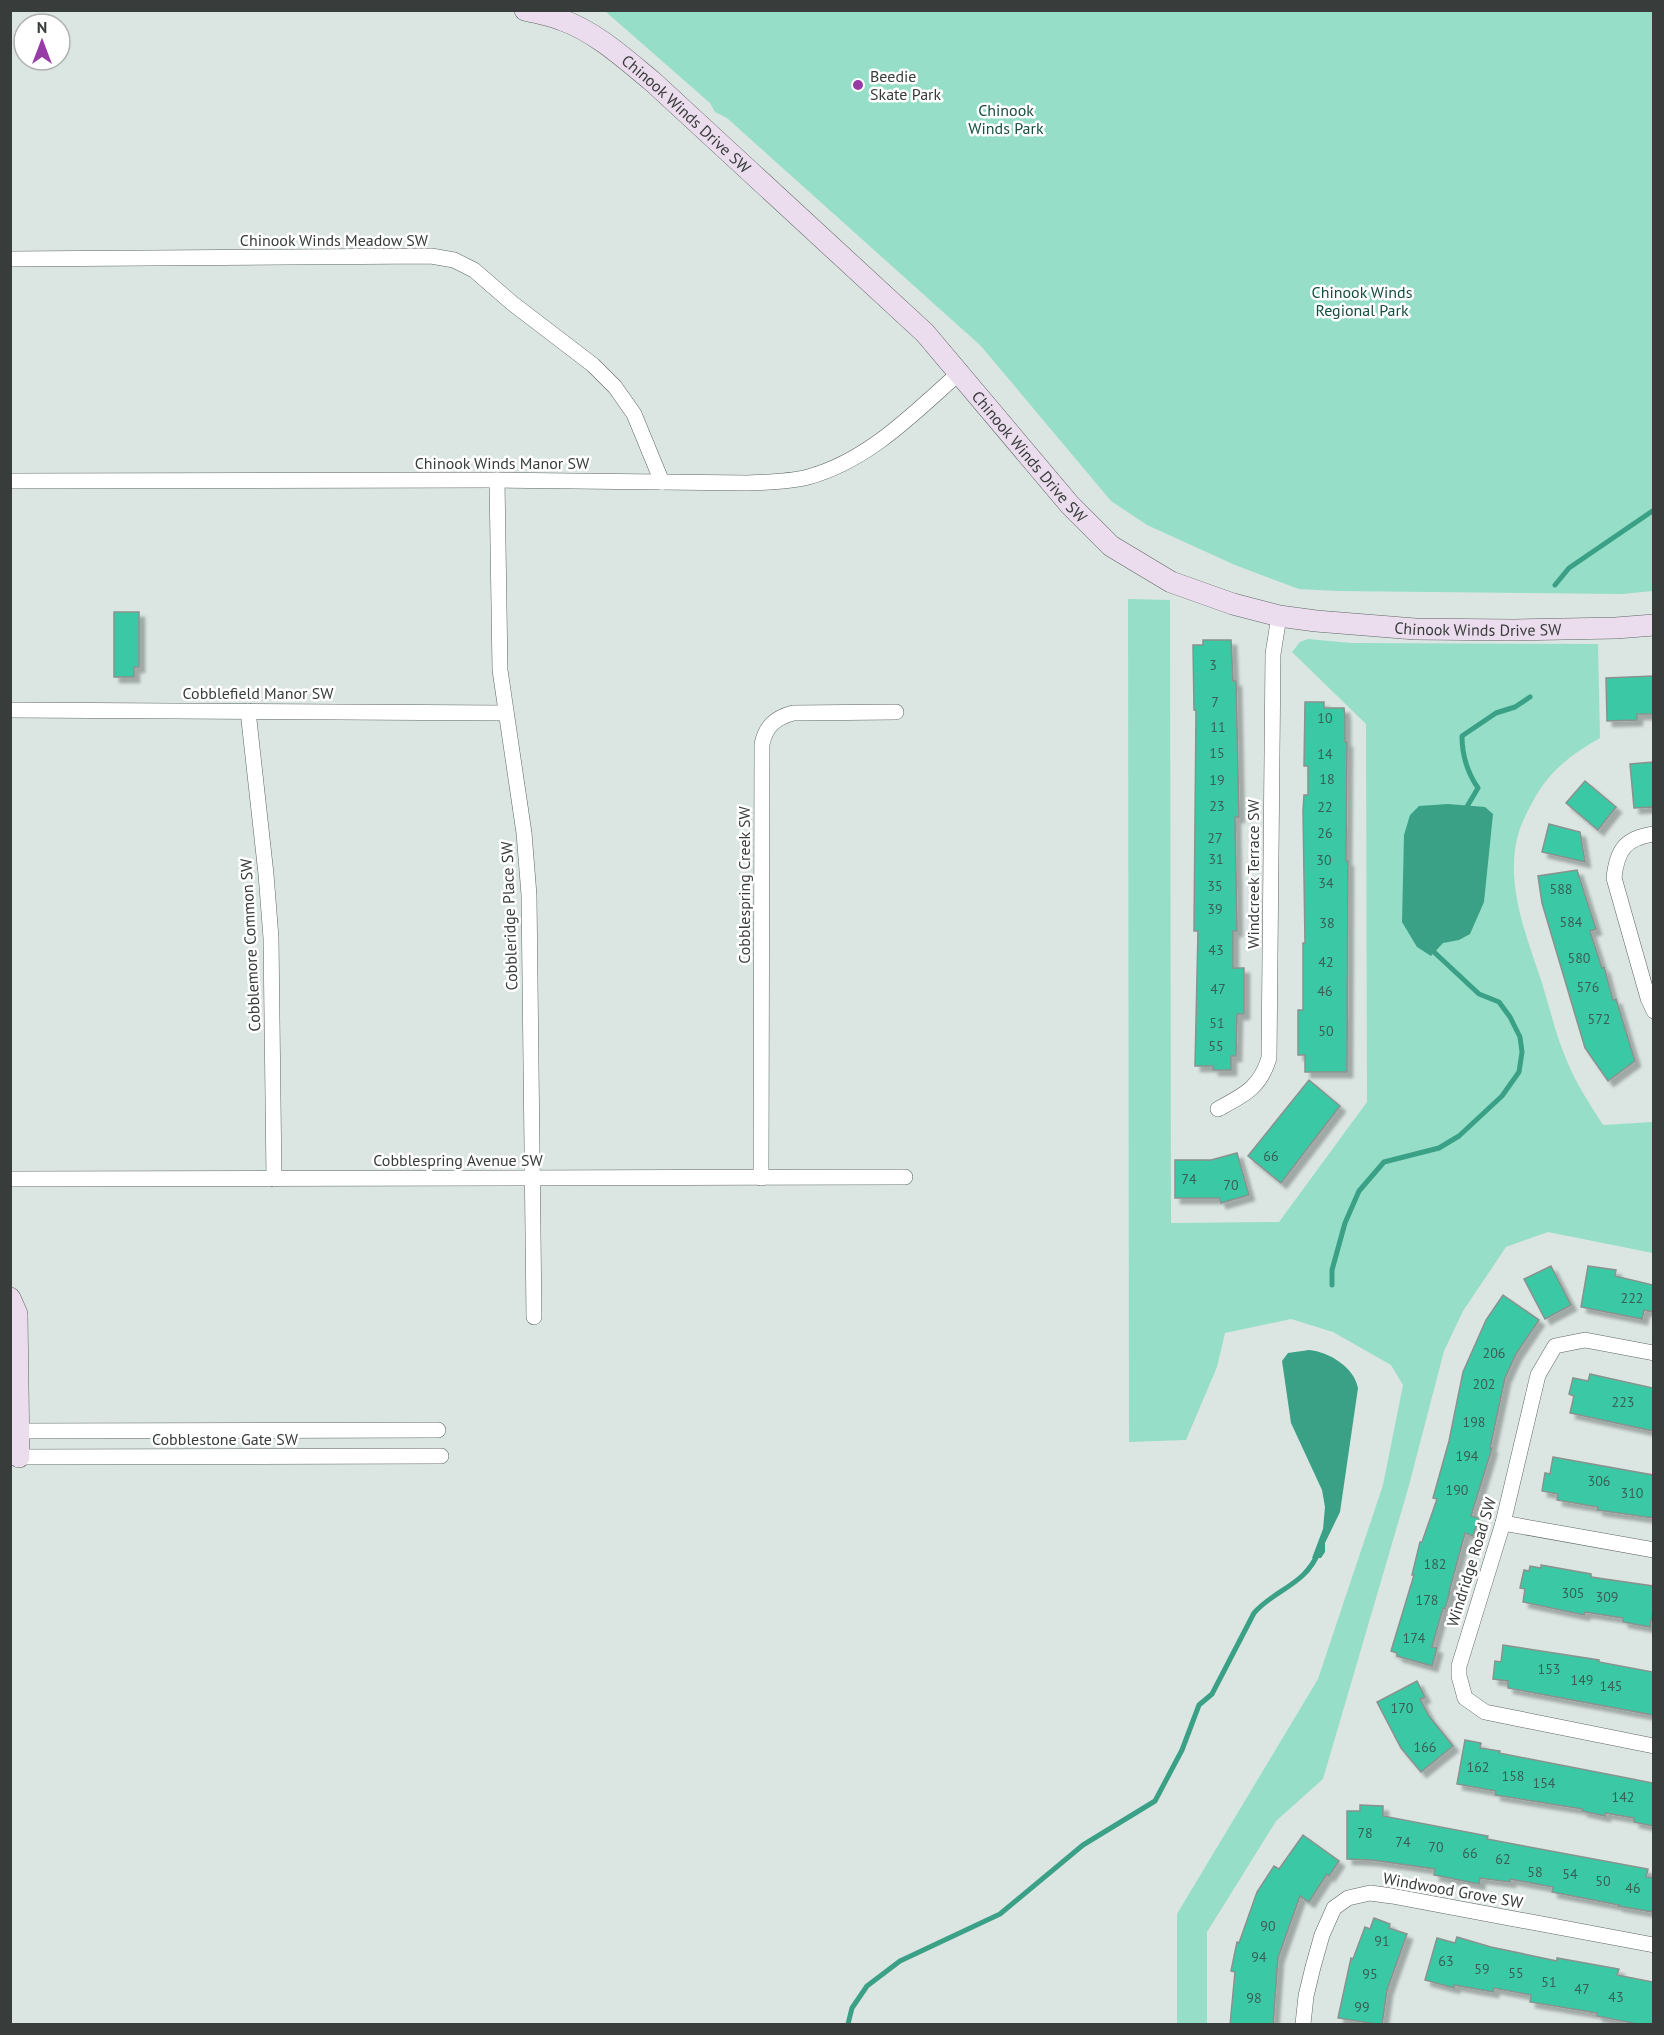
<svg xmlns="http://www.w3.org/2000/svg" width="1664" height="2035" viewBox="0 0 1664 2035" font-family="'PT Sans',sans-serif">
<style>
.green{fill:#96dec7}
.water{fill:#3aa186}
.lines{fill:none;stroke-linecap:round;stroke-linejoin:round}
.stream{stroke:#3aa186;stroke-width:5}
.building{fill:#3bc8a5;stroke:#89928f;stroke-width:1.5;filter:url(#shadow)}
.street-casing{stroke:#5e6763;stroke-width:16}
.secondary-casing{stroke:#5e6763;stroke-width:22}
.street{stroke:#fff;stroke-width:15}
.secondary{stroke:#ecddee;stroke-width:21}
.poi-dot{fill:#973ca6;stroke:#fff;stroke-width:2}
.labels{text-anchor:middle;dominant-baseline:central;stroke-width:5;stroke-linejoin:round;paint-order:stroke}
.number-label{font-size:14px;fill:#395f56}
.poi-label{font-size:16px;fill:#383c3b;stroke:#fff;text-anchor:start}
.park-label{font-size:16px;fill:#154e40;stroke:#fff}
.street-label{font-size:16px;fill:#383c3b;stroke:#fff}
</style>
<defs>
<filter id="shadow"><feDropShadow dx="5.5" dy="5.5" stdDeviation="1.5" flood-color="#0004"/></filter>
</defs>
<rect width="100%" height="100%" fill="#dbe5e2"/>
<g class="green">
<path d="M 605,11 L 1653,11 L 1653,591 L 1622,594 L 1338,591 L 1299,589 L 1235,565 L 1147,525 L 1111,501 L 981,346 L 727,118 L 715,112 L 710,103 Z"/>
<path d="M 1128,599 L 1170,600 L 1171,1223 L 1279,1222 L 1367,1102 L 1366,724 L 1292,652 L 1300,642 L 1308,639 L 1351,643 L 1598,644 L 1600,738 C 1571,754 1547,773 1532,803 C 1524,817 1517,833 1515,850 C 1509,894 1528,941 1542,983 C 1550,1009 1556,1036 1567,1061 C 1576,1084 1590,1104 1603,1125 L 1653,1122 L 1653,1253 L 1548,1232 L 1506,1247 L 1463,1311 L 1444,1351 L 1408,1489 L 1323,1779 L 1276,1821 L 1207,1932 L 1207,2024 L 1177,2024 L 1177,1914 L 1318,1679 L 1383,1485 L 1403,1385 L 1391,1365 L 1333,1332 L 1291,1319 L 1225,1333 L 1217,1367 L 1186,1440 L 1129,1442 Z"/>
</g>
<g class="water">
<path d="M 1448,804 L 1485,807 L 1493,814 L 1484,902 L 1470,934 L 1459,940 L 1443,943 L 1431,956 L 1417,947 L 1402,922 L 1404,835 L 1410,815 L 1419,806 Z"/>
<path d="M 1309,1350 C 1329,1352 1354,1367 1358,1388 L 1340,1512 L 1325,1543 L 1325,1552 L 1321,1558 L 1312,1558 L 1323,1529 L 1325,1507 L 1322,1490 L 1291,1423 L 1282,1361 L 1288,1353 Z"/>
</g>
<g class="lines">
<g class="stream">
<path d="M 1555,585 L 1569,568 L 1654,510"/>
<path d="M 1465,810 L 1478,788 C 1467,772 1462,755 1462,736 L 1496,713 L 1515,707 L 1530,697"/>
<path d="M 1332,1285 L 1332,1270 L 1345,1223 L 1359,1191 L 1384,1162 L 1439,1148 L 1459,1136 L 1502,1096 L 1519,1072 L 1522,1052 L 1520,1037 L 1510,1017 L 1499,1002 L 1479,994 L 1434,952 L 1434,946"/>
<path d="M 848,2024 L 852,2008 L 867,1986 L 900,1961 L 1000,1914 L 1083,1845 L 1155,1801 L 1182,1750 L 1199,1705 L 1212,1694 L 1254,1613 C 1275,1589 1306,1585 1319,1551"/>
</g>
</g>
<g class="building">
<path d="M 114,612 L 139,612 L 139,667 L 134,667 L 134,677 L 114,677 Z"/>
<path d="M 1203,640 L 1231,640 L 1233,681 L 1236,681 L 1239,817 L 1235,817 L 1237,931 L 1233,931 L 1233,968 L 1244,968 L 1244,1014 L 1237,1014 L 1236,1056 L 1231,1056 L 1231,1070 L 1213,1070 L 1213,1066 L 1195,1066 L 1198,931 L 1194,931 L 1196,710 L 1194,710 L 1193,645 L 1203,645 Z"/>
<path d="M 1653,676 L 1653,714 L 1637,714 L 1637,720 L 1607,721 L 1606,678 Z"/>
<path d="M 1305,702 L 1324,702 L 1324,708 L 1344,708 L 1345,716 L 1345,742 L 1347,742 L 1346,861 L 1348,861 L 1347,1072 L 1305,1072 L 1305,1055 L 1298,1055 L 1298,1010 L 1303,1010 L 1303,943 L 1305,943 L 1303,811 L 1304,795 L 1308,795 L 1308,766 L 1304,766 Z"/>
<path d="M 1653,762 L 1653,807 L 1634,808 L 1630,764 Z"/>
<path d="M 1585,781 L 1616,807 L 1598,830 L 1566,803 Z"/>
<path d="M 1549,824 L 1580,832 L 1585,862 L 1542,852 Z"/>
<path d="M 1577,870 L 1596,929 L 1590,931 L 1602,968 L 1604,967 L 1613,1000 L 1616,999 L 1635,1061 L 1608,1081 L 1585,1048 L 1542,903 L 1538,876 Z"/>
<path d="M 1309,1080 L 1340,1106 L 1281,1183 L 1248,1156 Z"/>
<path d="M 1237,1153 L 1249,1195 L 1221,1203 L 1219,1198 L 1175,1198 L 1175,1160 L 1211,1160 Z"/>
<path d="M 1551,1266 L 1571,1305 L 1545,1319 L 1524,1279 Z"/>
<path d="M 1588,1266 L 1616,1270 L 1615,1276 L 1653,1285 L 1653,1312 L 1644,1310 L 1642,1319 L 1581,1307 Z"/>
<path d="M 1503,1295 L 1539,1320 L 1516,1354 L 1505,1378 L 1490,1448 L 1492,1448 L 1471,1516 L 1479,1518 L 1473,1536 L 1465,1533 L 1449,1592 L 1450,1592 L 1445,1609 L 1443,1608 L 1432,1647 L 1437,1648 L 1432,1666 L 1397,1656 L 1397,1653 L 1391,1651 L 1414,1575 L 1412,1575 L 1420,1542 L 1422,1542 L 1437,1499 L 1433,1498 L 1449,1441 L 1463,1372 L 1486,1320 Z"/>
<path d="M 1590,1374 L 1653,1388 L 1653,1431 L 1570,1413 L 1574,1396 L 1569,1394 L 1573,1378 L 1588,1381 Z"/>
<path d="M 1553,1457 L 1653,1475 L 1653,1518 L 1597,1510 L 1598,1507 L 1557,1500 L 1558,1494 L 1542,1491 L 1545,1473 L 1550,1474 Z"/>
<path d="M 1541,1565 L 1591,1574 L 1591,1577 L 1653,1586 L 1653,1609 L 1650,1627 L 1623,1622 L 1623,1618 L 1585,1612 L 1584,1615 L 1523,1602 L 1525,1589 L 1520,1588 L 1524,1570 L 1529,1571 L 1530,1566 L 1541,1568 Z"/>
<path d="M 1503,1645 L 1599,1660 L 1599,1662 L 1653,1672 L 1653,1715 L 1508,1688 L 1508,1681 L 1493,1679 L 1495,1661 L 1501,1662 Z"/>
<path d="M 1417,1681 L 1425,1697 L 1420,1699 L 1429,1716 L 1453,1746 L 1421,1772 L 1401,1748 L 1377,1702 Z"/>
<path d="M 1465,1740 L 1481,1743 L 1480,1748 L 1500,1751 L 1499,1753 L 1653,1783 L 1653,1826 L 1634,1822 L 1634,1818 L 1605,1813 L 1605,1816 L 1582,1811 L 1583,1809 L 1495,1795 L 1496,1791 L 1457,1784 Z"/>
<path d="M 1360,1805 L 1383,1806 L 1383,1816 L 1488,1836 L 1487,1839 L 1648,1869 L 1646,1877 L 1653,1878 L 1653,1912 L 1618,1906 L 1619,1905 L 1552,1892 L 1553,1887 L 1510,1879 L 1510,1882 L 1480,1878 L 1479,1884 L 1434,1875 L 1435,1869 L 1372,1860 L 1347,1859 L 1347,1811 L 1360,1811 Z"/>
<path d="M 1303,1835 L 1339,1861 L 1329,1876 L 1327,1874 L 1309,1902 L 1300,1896 L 1278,1958 L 1273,2025 L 1230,2025 L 1235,1972 L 1231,1971 L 1237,1942 L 1239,1943 L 1257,1892 L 1274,1866 L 1279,1869 Z"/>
<path d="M 1374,1918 L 1390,1924 L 1389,1928 L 1407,1934 L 1387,1990 L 1382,2025 L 1338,2018 L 1351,1958 L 1353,1959 L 1365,1927 L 1370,1929 Z"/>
<path d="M 1457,1937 L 1491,1947 L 1557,1961 L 1557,1958 L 1619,1969 L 1617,1975 L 1653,1982 L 1653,2025 L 1642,2025 L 1597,2016 L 1597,2013 L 1530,2002 L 1531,1995 L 1494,1988 L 1493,1992 L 1454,1985 L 1454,1988 L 1425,1980 L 1437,1938 L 1455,1943 Z"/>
</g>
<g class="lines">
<defs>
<g id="street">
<path d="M 10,259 L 431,256 L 454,260 L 474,270 L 512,303 L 593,365 L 615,387 L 634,414 L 662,482"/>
<path d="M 497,480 L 500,670 L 524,833 L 529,895 L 534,1317"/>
<path d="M 10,481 L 497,480 L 748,483 C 768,482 789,482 808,477 C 868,461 914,413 959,373"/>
<path d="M 10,710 L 505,713"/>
<path d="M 248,711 L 266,874 L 271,938 L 274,1179"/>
<path d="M 1654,834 C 1625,838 1617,850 1614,878 L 1648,998 L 1654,1011"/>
<path d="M 1218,1109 C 1244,1095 1260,1088 1269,1058 L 1273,654 L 1279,616"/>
<path d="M 761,1178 L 762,744 C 766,726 775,718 793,713 L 896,712"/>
<path d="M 10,1179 L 905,1177"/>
<path d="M 1654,1353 L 1585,1340 L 1555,1346 L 1538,1375 L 1503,1523 L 1459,1666 L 1459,1676 L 1465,1698 L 1485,1712 L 1654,1746"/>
<path d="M 10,1431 L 438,1430"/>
<path d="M 10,1457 L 441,1456"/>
<path d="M 1503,1523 L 1654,1550"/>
<path d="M 1303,2024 L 1306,1996 L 1313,1967 L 1322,1935 L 1334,1908 L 1348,1898 L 1370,1893 L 1392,1896 L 1654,1945"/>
</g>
<g id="secondary">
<path id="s1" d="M 525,10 C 537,13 550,15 562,20 C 596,32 625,59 652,81 L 925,333 L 1070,505 L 1111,546 L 1171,582 L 1233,604 L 1279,616 L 1316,621 L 1415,629 L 1513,630 L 1616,628 L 1654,625"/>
<path d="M 10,1298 L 17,1314 L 19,1457"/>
</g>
</defs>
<use href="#street" class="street-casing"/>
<use href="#secondary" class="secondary-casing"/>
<use href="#street" class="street"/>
<use href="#secondary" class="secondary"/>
</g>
<circle class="poi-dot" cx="858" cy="85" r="6"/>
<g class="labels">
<g class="number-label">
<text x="1213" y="665">3</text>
<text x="1215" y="702">7</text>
<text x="1325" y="718">10</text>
<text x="1218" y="727">11</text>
<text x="1217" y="753">15</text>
<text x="1325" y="754">14</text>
<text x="1327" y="779">18</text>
<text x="1217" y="780">19</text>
<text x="1217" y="806">23</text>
<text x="1325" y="807">22</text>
<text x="1325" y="833">26</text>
<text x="1215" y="838">27</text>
<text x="1216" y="859">31</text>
<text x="1324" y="860">30</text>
<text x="1326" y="883">34</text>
<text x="1215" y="886">35</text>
<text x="1561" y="889">588</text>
<text x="1215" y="909">39</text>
<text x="1571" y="922">584</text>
<text x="1327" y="923">38</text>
<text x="1216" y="950">43</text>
<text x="1579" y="958">580</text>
<text x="1326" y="962">42</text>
<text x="1588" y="987">576</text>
<text x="1218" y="989">47</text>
<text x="1325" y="991">46</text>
<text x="1599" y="1019">572</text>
<text x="1217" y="1023">51</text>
<text x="1326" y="1031">50</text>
<text x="1216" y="1046">55</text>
<text x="1271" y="1156">66</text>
<text x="1189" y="1179">74</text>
<text x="1231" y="1185">70</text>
<text x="1632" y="1298">222</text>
<text x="1494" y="1353">206</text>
<text x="1484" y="1384">202</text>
<text x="1623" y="1402">223</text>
<text x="1474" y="1422">198</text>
<text x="1467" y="1456">194</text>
<text x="1599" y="1481">306</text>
<text x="1457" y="1490">190</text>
<text x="1632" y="1493">310</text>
<text x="1435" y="1564">182</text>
<text x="1573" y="1593">305</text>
<text x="1607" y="1597">309</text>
<text x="1427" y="1600">178</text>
<text x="1414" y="1638">174</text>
<text x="1549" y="1669">153</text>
<text x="1582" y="1680">149</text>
<text x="1611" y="1686">145</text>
<text x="1402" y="1708">170</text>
<text x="1425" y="1747">166</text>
<text x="1478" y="1767">162</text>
<text x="1513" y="1776">158</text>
<text x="1544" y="1783">154</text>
<text x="1623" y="1797">142</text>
<text x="1365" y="1833">78</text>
<text x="1403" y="1842">74</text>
<text x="1436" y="1847">70</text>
<text x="1470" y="1853">66</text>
<text x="1503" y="1859">62</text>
<text x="1535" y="1872">58</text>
<text x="1570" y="1874">54</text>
<text x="1603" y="1881">50</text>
<text x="1633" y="1888">46</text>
<text x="1268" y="1926">90</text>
<text x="1382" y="1941">91</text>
<text x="1259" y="1957">94</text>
<text x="1446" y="1961">63</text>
<text x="1482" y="1969">59</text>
<text x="1516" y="1973">55</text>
<text x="1370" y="1974">95</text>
<text x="1549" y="1982">51</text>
<text x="1582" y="1989">47</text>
<text x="1616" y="1997">43</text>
<text x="1254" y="1998">98</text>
<text x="1362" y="2007">99</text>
</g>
<g class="poi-label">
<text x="870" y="76">Beedie<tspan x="870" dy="18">Skate Park</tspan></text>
</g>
<g class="park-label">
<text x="1006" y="110">Chinook<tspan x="1006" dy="18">Winds Park</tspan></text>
<text x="1362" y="292">Chinook Winds<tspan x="1362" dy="18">Regional Park</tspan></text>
</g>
<g class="street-label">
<text stroke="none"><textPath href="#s1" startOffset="195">Chinook Winds Drive SW</textPath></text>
<text x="334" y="240">Chinook Winds Meadow SW</text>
<text stroke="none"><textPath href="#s1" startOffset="681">Chinook Winds Drive SW</textPath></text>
<text x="502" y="463">Chinook Winds Manor SW</text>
<text stroke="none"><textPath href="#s1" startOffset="1185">Chinook Winds Drive SW</textPath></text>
<text x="258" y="693">Cobblefield Manor SW</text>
<text transform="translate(1253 874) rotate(-90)">Windcreek Terrace SW</text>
<text transform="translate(744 885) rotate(-90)">Cobblespring Creek SW</text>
<text transform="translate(509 916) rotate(-92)">Cobbleridge Place SW</text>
<text transform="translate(250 945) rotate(-93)">Cobblemore Common SW</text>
<text x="458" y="1160">Cobblespring Avenue SW</text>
<text x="225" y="1439">Cobblestone Gate SW</text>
<text transform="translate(1471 1562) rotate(-73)">Windridge Road SW</text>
<text transform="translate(1453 1890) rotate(10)">Windwood Grove SW</text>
</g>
</g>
<rect width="1664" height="2035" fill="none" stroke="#383c3b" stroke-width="24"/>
<g transform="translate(42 42)"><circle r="28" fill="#ffffff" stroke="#afb1b1" stroke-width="1.5"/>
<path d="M0-4.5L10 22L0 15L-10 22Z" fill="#973ca6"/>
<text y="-9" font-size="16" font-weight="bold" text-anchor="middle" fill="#383c3b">N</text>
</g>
</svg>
